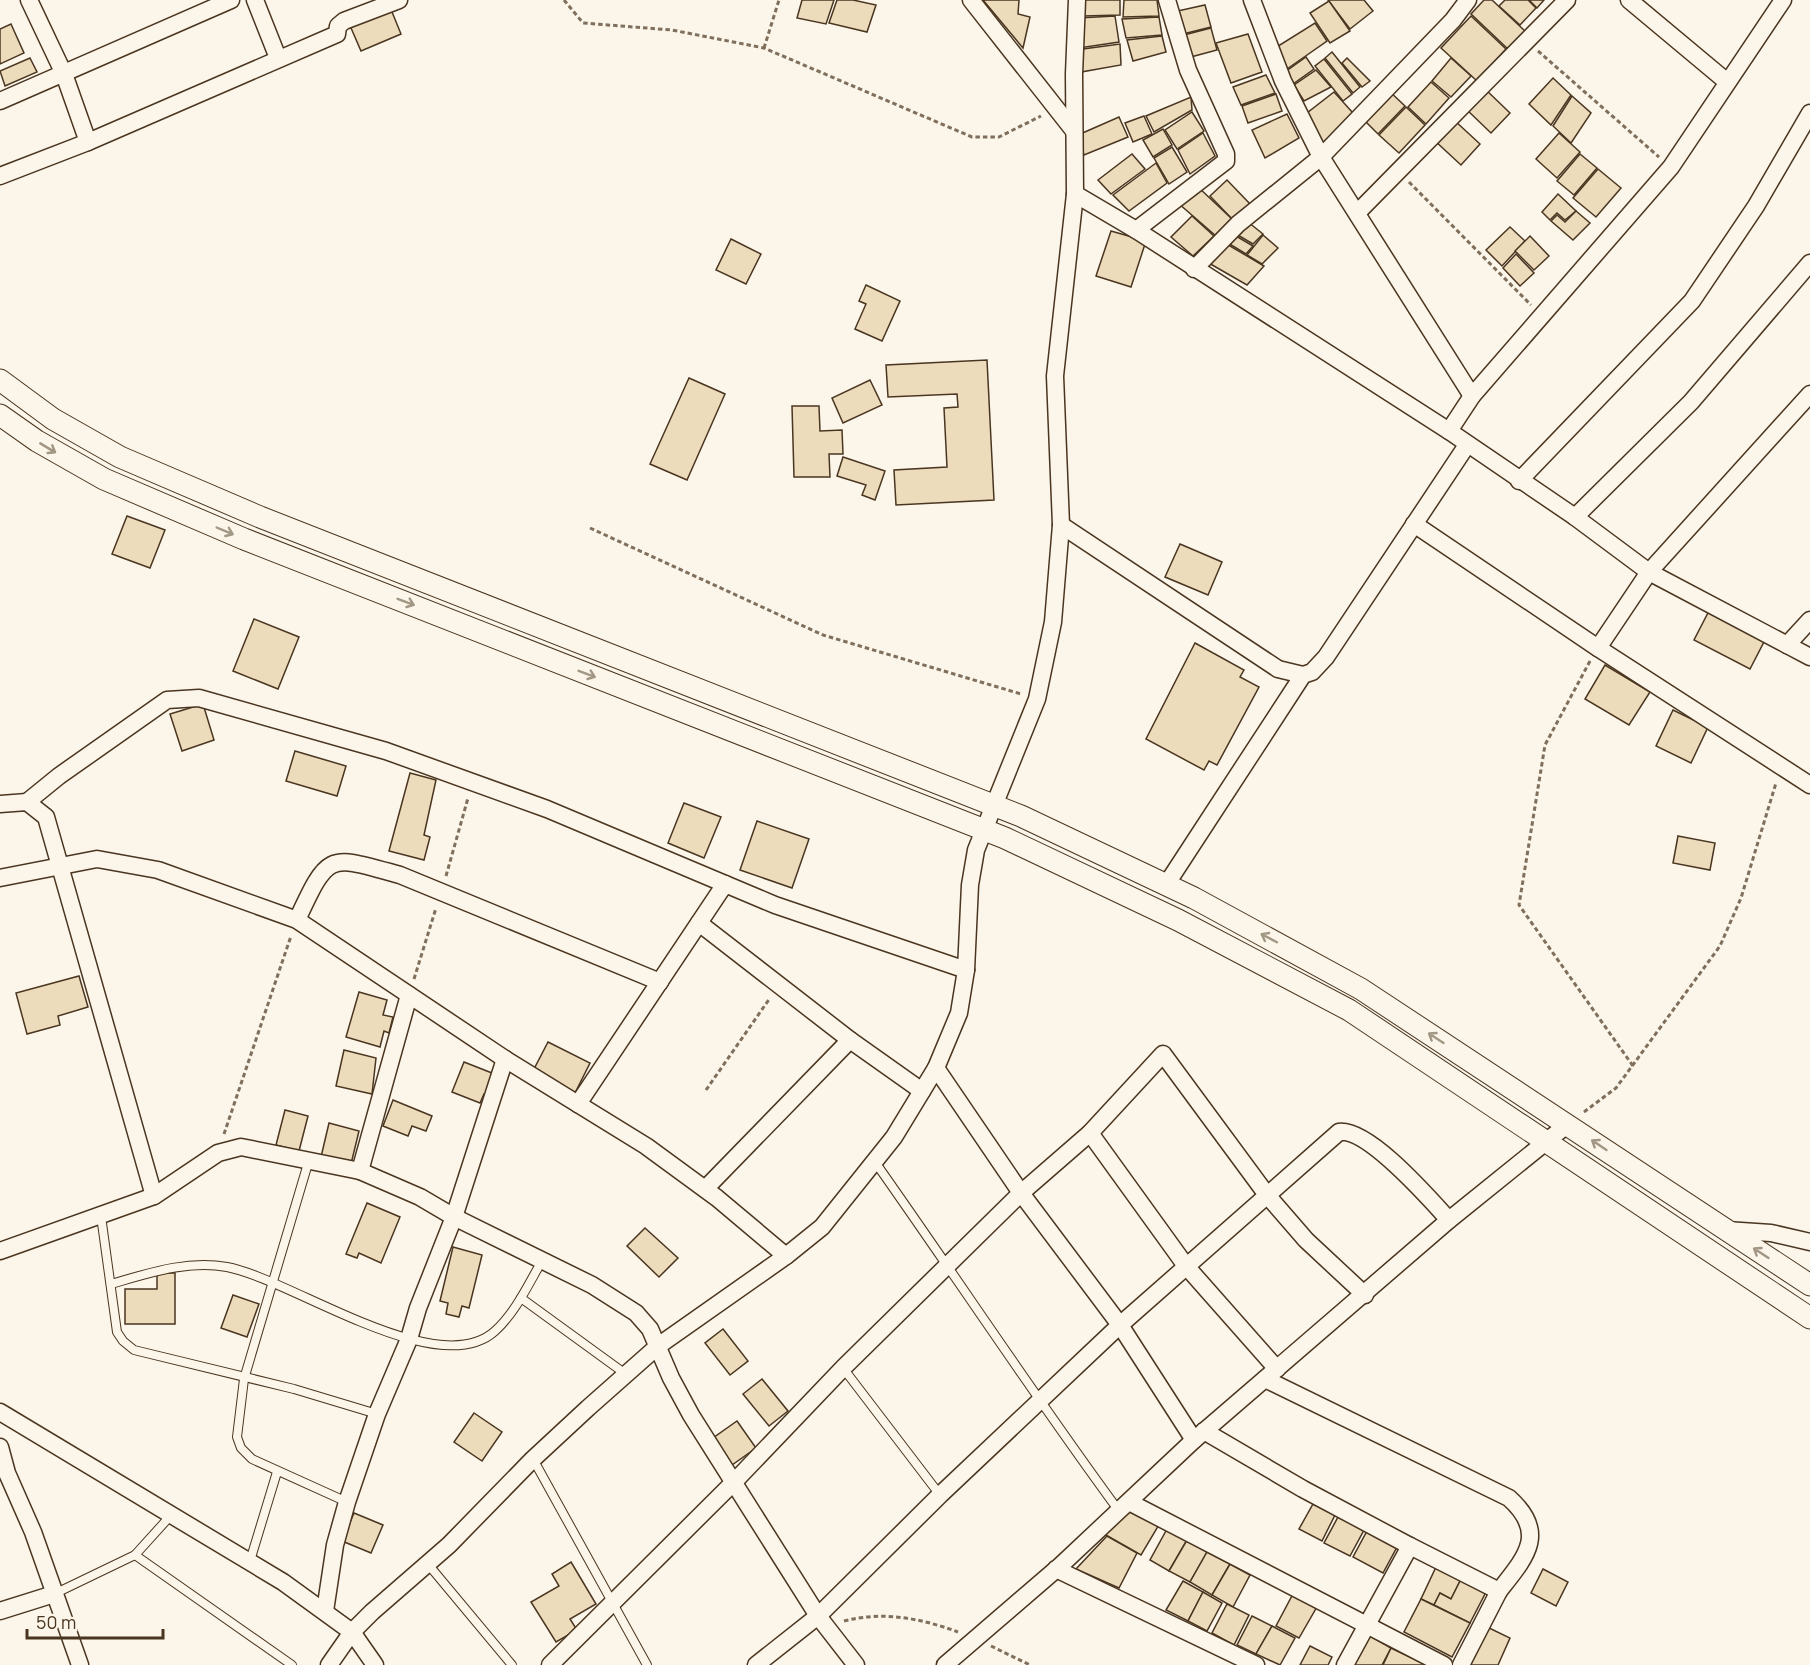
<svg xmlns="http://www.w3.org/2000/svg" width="1810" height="1665" viewBox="0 0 1810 1665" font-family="Manrope,sans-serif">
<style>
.building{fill:#ecdcbc;stroke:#4a3520;stroke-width:1.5}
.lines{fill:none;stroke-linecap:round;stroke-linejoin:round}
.service-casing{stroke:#4a3520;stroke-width:10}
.minor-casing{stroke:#4a3520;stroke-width:19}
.tertiary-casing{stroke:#4a3520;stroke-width:23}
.path{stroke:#7f6f5c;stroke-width:3;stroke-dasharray:4.5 3;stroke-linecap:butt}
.service{stroke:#fbf6e9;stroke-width:8}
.minor{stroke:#fbf6e9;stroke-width:16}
.tertiary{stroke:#fbf6e9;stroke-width:21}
.oneway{stroke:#a29684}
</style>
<rect width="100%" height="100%" fill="#fbf6e9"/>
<g class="building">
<path d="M 802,0 L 834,0 L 826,24 L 797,18 Z"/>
<path d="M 837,0 L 853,0 L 876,5 L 867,32 L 829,23 Z"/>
<path d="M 983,0 L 1019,0 L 1018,14 L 1030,17 L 1023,48 Z"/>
<path d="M 1084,0 L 1120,0 L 1120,15 L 1083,16 Z"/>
<path d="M 1124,0 L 1157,0 L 1159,16 L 1123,17 Z"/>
<path d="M 1364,0 L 1373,11 L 1350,29 L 1328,0 Z"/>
<path d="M 1484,0 L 1492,0 L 1526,32 L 1509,50 L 1471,14 Z"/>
<path d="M 1505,0 L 1528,0 L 1536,8 L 1520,25 L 1499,6 Z"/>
<path d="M 1529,0 L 1544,0 L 1537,8 Z"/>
<path d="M 1329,1 L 1350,31 L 1330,43 L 1310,13 Z"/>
<path d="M 1205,5 L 1211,27 L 1179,35 L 1173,12 Z"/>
<path d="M 390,7 L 401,34 L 361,51 L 348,21 Z"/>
<path d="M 1115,16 L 1119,42 L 1079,48 L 1078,18 Z"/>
<path d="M 1471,16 L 1506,49 L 1477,81 L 1441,48 Z"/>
<path d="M 1159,17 L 1162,35 L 1126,38 L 1122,19 Z"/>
<path d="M 1315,23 L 1327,41 L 1287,69 L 1275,48 Z"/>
<path d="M 11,24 L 24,53 L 0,64 L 0,29 Z"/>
<path d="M 1211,28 L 1217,50 L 1187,58 L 1180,36 Z"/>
<path d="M 1248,34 L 1262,72 L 1231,83 L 1216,43 Z"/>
<path d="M 1162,36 L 1166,52 L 1133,61 L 1127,40 Z"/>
<path d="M 1120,44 L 1121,65 L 1081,72 L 1083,49 Z"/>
<path d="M 1332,52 L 1360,87 L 1353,93 L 1325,58 Z"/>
<path d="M 1306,57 L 1314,69 L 1293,84 L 1285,72 Z"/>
<path d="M 30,58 L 37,72 L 5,86 L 0,71 Z"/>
<path d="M 1347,58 L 1370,81 L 1362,87 L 1342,63 Z"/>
<path d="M 1451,58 L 1471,76 L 1451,97 L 1432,81 Z"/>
<path d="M 1324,59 L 1352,94 L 1343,101 L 1315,66 Z"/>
<path d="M 1316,70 L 1331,87 L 1304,101 L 1294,85 Z"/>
<path d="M 1266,75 L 1275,93 L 1241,105 L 1233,87 Z"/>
<path d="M 1553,78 L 1571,95 L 1551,125 L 1529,104 Z"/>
<path d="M 1431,82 L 1449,98 L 1426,124 L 1408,107 Z"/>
<path d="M 1484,88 L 1510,113 L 1491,133 L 1465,108 Z"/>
<path d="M 1387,89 L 1405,106 L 1378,134 L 1361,117 Z"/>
<path d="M 1334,92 L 1353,113 L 1322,146 L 1307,113 Z"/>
<path d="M 1276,94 L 1282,111 L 1248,123 L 1242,106 Z"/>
<path d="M 1572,96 L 1591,113 L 1571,143 L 1553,126 Z"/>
<path d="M 1191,97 L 1192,110 L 1154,132 L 1146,116 Z"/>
<path d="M 1406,107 L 1425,125 L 1399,153 L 1379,135 Z"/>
<path d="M 1192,112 L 1204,131 L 1177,149 L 1165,130 Z"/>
<path d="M 1287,114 L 1299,138 L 1265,158 L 1252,130 Z"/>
<path d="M 1144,116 L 1152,134 L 1133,142 L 1125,123 Z"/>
<path d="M 1119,117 L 1128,137 L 1084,155 L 1078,135 Z"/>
<path d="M 1454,120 L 1480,144 L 1461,165 L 1434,140 Z"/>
<path d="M 1163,129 L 1172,145 L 1153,157 L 1143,140 Z"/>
<path d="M 1203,133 L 1215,156 L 1190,174 L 1178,150 Z"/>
<path d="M 1559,133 L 1580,152 L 1557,178 L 1536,159 Z"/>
<path d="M 1172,147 L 1187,172 L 1169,184 L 1154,158 Z"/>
<path d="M 1132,154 L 1145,169 L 1111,194 L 1098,180 Z"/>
<path d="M 1580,154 L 1597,168 L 1574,195 L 1557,181 Z"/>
<path d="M 1156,163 L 1167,183 L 1129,211 L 1113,195 Z"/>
<path d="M 1598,169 L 1621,188 L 1596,217 L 1573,198 Z"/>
<path d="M 1227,180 L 1251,205 L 1234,221 L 1210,196 Z"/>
<path d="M 1197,186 L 1233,220 L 1216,236 L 1178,203 Z"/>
<path d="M 1558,194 L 1576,211 L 1565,220 L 1557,213 L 1550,220 L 1542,212 Z"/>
<path d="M 1576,211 L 1590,223 L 1573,240 L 1551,221 L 1557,215 L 1565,222 Z"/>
<path d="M 1192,216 L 1214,236 L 1193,256 L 1171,237 Z"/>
<path d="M 1248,222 L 1263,234 L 1253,244 L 1236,234 Z"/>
<path d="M 1510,227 L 1525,241 L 1502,266 L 1486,250 Z"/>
<path d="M 1111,231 L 1146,241 L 1131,287 L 1096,276 Z"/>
<path d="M 1231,233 L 1253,246 L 1246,254 L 1223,240 Z"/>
<path d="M 1263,235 L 1278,248 L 1262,264 L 1247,255 Z"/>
<path d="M 1530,236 L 1549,256 L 1534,270 L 1515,251 Z"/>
<path d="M 731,239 L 761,254 L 746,284 L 716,270 Z"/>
<path d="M 1225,243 L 1264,266 L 1247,285 L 1207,262 Z"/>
<path d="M 1516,254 L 1534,273 L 1520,286 L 1503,268 Z"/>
<path d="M 866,285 L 900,301 L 882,341 L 855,329 L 866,304 L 859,301 Z"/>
<path d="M 987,360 L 994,500 L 896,505 L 894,470 L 947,467 L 944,408 L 958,407 L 957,394 L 888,397 L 886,365 Z"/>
<path d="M 689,378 L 725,394 L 687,480 L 650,464 Z"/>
<path d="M 870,380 L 882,405 L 843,423 L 832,398 Z"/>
<path d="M 792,406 L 819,406 L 820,431 L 842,430 L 843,454 L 829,454 L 830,477 L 794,477 Z"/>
<path d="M 843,457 L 885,471 L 875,500 L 862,495 L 866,485 L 837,476 Z"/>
<path d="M 127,516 L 165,530 L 150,568 L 112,554 Z"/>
<path d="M 1180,544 L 1222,562 L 1208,595 L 1165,577 Z"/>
<path d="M 1711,607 L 1767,636 L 1750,669 L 1694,640 Z"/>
<path d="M 254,619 L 299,637 L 278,689 L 233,671 Z"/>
<path d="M 1195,643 L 1244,670 L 1240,677 L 1259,687 L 1217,765 L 1209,761 L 1204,770 L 1146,739 Z"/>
<path d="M 1605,665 L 1650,692 L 1629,725 L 1585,699 Z"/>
<path d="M 203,704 L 214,740 L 182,751 L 170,714 Z"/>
<path d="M 1673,710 L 1708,727 L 1691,763 L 1656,746 Z"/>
<path d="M 295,751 L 346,766 L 337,796 L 286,781 Z"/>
<path d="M 410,773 L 436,780 L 424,835 L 430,837 L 424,860 L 389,851 Z"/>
<path d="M 684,803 L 721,817 L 704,858 L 668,843 Z"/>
<path d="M 757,821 L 809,839 L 792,888 L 740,870 Z"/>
<path d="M 1678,836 L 1715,843 L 1710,870 L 1673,863 Z"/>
<path d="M 79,976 L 88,1007 L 58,1016 L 60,1025 L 27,1034 L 16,993 Z"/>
<path d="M 359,992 L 387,1000 L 383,1015 L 393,1017 L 389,1033 L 384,1031 L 380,1047 L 346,1037 Z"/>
<path d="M 548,1042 L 590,1063 L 575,1093 L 533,1071 Z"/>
<path d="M 344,1050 L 376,1058 L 372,1094 L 336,1086 Z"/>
<path d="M 464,1062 L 497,1075 L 488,1096 L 484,1094 L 480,1103 L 452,1092 Z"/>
<path d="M 393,1100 L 432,1116 L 426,1131 L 412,1126 L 408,1136 L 383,1126 Z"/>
<path d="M 285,1110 L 308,1116 L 299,1151 L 276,1145 Z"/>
<path d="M 329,1123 L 359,1131 L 351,1164 L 321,1157 Z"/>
<path d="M 367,1203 L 400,1217 L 381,1263 L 359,1253 L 357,1258 L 346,1254 Z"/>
<path d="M 645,1228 L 678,1258 L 659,1277 L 627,1246 Z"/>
<path d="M 453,1247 L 482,1255 L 469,1308 L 462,1306 L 459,1317 L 446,1314 L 448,1303 L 440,1301 Z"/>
<path d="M 157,1273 L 175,1273 L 175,1324 L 125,1324 L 125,1289 L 157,1289 Z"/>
<path d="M 233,1295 L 259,1304 L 247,1337 L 221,1328 Z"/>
<path d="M 723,1329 L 748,1361 L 730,1375 L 705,1343 Z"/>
<path d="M 762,1379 L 788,1411 L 769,1426 L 743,1394 Z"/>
<path d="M 474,1413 L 502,1432 L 482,1461 L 454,1442 Z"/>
<path d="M 737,1421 L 756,1448 L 732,1465 L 713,1438 Z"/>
<path d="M 1313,1504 L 1335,1515 L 1322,1541 L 1299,1529 Z"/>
<path d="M 1132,1509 L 1160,1523 L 1141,1555 L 1104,1534 Z"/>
<path d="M 354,1513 L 383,1525 L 371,1553 L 342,1541 Z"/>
<path d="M 1338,1517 L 1364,1530 L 1350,1556 L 1324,1543 Z"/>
<path d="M 1167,1529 L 1187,1540 L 1169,1571 L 1150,1560 Z"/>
<path d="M 1367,1531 L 1397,1547 L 1383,1573 L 1353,1557 Z"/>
<path d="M 1107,1536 L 1137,1553 L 1119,1588 L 1076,1569 Z"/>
<path d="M 1187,1540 L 1207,1552 L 1190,1582 L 1169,1571 Z"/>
<path d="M 1207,1552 L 1230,1564 L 1212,1595 L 1190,1582 Z"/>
<path d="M 571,1562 L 596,1604 L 570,1619 L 577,1630 L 556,1642 L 531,1602 L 559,1586 L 552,1574 Z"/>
<path d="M 1230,1564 L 1250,1575 L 1233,1607 L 1212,1595 Z"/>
<path d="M 1436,1567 L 1461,1579 L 1451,1599 L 1440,1593 L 1434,1605 L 1421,1599 Z"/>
<path d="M 1543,1569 L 1568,1582 L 1556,1606 L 1531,1593 Z"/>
<path d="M 1461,1579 L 1486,1592 L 1470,1623 L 1434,1605 L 1440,1593 L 1451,1599 Z"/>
<path d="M 1183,1581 L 1203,1592 L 1188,1621 L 1166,1610 Z"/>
<path d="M 1203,1592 L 1222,1603 L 1207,1631 L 1188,1621 Z"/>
<path d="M 1294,1592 L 1318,1605 L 1299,1638 L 1276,1626 Z"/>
<path d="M 1421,1599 L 1470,1623 L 1452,1657 L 1404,1632 Z"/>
<path d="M 1227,1604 L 1249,1615 L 1234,1645 L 1212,1633 Z"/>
<path d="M 1252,1616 L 1272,1626 L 1256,1654 L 1237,1645 Z"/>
<path d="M 1272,1626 L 1295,1638 L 1280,1665 L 1256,1654 Z"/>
<path d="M 1485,1626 L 1510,1638 L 1498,1665 L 1470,1665 Z"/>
<path d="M 1370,1636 L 1391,1648 L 1382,1665 L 1354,1665 Z"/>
<path d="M 1310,1646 L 1332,1657 L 1328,1665 L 1300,1665 Z"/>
<path d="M 1391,1648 L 1426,1665 L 1383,1665 Z"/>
</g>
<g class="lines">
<defs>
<g id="service">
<path d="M 309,1160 L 244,1379 L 237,1437 L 241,1448 L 252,1459 L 347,1502"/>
<path d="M 875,1162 C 957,1278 1035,1397 1119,1511"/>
<path d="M 101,1216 L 117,1332 L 123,1341 L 134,1350 L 294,1389 L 377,1414"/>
<path d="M 111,1284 C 149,1273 187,1260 227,1267 C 291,1279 438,1383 495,1331 C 516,1312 529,1283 543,1259"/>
<path d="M 521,1298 L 627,1375"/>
<path d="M 843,1368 L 940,1495"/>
<path d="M 533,1459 L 647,1665"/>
<path d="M 135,1555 L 292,1665"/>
<path d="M 250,1561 L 277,1472"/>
<path d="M 427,1563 L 512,1665"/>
<path d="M 54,1594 L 135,1555 L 173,1513"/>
</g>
<g id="minor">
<path d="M 29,0 L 64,74 L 88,142"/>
<path d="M 255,0 L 278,58"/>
<path d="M 971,0 L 1074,131"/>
<path d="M 1077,0 L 1074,74 L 1075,194 L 1136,230 L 1449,431 L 1575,517 L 1649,572 L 1810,657"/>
<path d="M 1252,0 L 1283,81 L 1321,157 L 1472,396"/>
<path d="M 1629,0 L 1726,81"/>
<path d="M 0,101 L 231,0"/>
<path d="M 0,176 L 88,142 L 337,34 L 338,26 L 344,21 L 399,0"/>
<path d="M 1358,212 L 1567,0"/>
<path d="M 1136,230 L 1226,161 L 1226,154 L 1188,70 L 1167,0"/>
<path d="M 1194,269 L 1238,224 L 1321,157 L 1453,20 L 1468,0"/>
<path d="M 1810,394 L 1649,572 L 1598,648 L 1810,785"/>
<path d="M 1449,431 L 1472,396 L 1671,167 L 1783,0"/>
<path d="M 1519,481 L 1692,301 L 1756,206 L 1810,113"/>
<path d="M 1575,517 L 1691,402 L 1810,263"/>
<path d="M 1414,524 L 1598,648"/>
<path d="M 1061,525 L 1278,669 L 1303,675"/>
<path d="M 1787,645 L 1810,620"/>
<path d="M 27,802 L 59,776 L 167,700 L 199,698 L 386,751 L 547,809 L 775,905 L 966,970"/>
<path d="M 0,804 L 27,802 L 46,817 L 154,1196"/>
<path d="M 0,878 L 97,859 L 158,870 L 297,920 L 505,1059 L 646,1146 L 717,1198 L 786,1256"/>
<path d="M 1166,885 L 1303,675 L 1312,672 L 1326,657 L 1467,445"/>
<path d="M 297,920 C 329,851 328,855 400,875 L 660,982"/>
<path d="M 699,923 L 850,1040"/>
<path d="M 936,1068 L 1021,1193 L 1120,1325 L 1194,1440"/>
<path d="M 578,1104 L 725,884"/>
<path d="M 1090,1133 L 1186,1266 L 1277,1369"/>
<path d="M 360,1171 L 409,995"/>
<path d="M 705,1189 L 850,1040 L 922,1091"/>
<path d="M 1726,1230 L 1771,1233 L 1810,1242"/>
<path d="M 0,1251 L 154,1196 L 218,1153 L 241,1147 L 360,1171 L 420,1197 L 454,1217 L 592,1285 L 636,1313 L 650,1329 L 671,1378 L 691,1415 L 818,1616 L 856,1665"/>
<path d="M 1265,1379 L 1509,1498 C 1548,1533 1526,1557 1499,1591 L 1410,1546"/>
<path d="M 0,1412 L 283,1582 L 352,1632 L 375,1665"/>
<path d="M 1204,1431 L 1303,1489 L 1410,1546 L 1345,1665"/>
<path d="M 0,1447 L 7,1473 L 33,1532 L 80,1665"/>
<path d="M 1129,1502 L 1444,1665"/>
<path d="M 1056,1569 L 1256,1665"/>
<path d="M 0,1611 L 54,1594"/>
<path d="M 325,1611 L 335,1545 L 347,1502 L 377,1414 L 409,1339 L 418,1308 L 454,1217 L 505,1059"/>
<path d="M 329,1665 L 352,1632 L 372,1612 L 449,1545 L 533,1459 L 588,1408 L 658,1346 L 786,1256 L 822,1227 L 894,1137 L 936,1068 L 959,1013 L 966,970 L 970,885 L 976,850 L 1037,699 L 1053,622 L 1061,525 L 1055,376 L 1075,194"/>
<path d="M 550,1665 L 734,1482 L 843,1368 L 1021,1193 L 1090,1133 L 1163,1054 L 1267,1195 L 1306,1240 L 1365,1295"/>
<path d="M 756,1665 L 818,1616 L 940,1495 L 1120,1325 L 1339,1132 C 1368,1128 1428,1197 1449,1220"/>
<path d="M 945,1665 L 1060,1566 L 1194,1440 L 1449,1220 L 1568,1124"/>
<path d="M 1461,1665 L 1499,1591"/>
</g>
<g id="tertiary">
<path d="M 0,380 L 53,419 L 120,457 L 260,517 L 1021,816 L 1194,898 L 1361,989 L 1810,1285"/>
<path d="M 0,415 L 37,441 L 104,479 L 244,539 L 1005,838 L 1178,920 L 1349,1010 L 1810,1318"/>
</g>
</defs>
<use href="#service" class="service-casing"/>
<use href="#minor" class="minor-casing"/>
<use href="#tertiary" class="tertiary-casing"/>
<g class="path">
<path d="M 564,0 L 583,23 L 672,30 L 764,48 L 972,137 L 999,137 L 1041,116"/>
<path d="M 764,48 L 779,0"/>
<path d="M 1538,51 L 1659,157"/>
<path d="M 1409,182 L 1531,305"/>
<path d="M 590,528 L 823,635 L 1021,694"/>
<path d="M 1590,661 L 1545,745 L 1519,905 L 1633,1066"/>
<path d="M 446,876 L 468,798"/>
<path d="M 414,979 L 436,908"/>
<path d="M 706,1090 L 770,998"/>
<path d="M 1584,1112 L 1616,1088 L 1720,946 L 1741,898 L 1776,783"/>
<path d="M 224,1134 L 291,936"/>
<path d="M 844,1621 C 883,1611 920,1618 958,1632"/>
<path d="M 991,1646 L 1030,1665"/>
</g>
<use href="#service" class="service"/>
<use href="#minor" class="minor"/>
<use href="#tertiary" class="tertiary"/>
</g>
<defs><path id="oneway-shaft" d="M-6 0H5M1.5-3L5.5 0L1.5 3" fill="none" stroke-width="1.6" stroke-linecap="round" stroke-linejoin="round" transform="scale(1.5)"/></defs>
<g class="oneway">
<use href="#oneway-shaft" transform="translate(48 448) rotate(31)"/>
<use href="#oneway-shaft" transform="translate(225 531) rotate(23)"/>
<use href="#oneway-shaft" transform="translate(406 602) rotate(21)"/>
<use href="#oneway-shaft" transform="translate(587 674) rotate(21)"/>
<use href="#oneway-shaft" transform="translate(1269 938) rotate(-152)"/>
<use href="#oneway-shaft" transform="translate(1436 1038) rotate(-147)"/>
<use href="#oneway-shaft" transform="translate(1599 1145) rotate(-146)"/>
<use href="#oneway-shaft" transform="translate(1761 1253) rotate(-147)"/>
</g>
<path d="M27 1629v9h136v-9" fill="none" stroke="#4a3520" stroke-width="3"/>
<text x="36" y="1629" font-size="18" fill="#4a3520" stroke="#fbf6e9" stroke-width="4.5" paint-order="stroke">50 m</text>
</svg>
